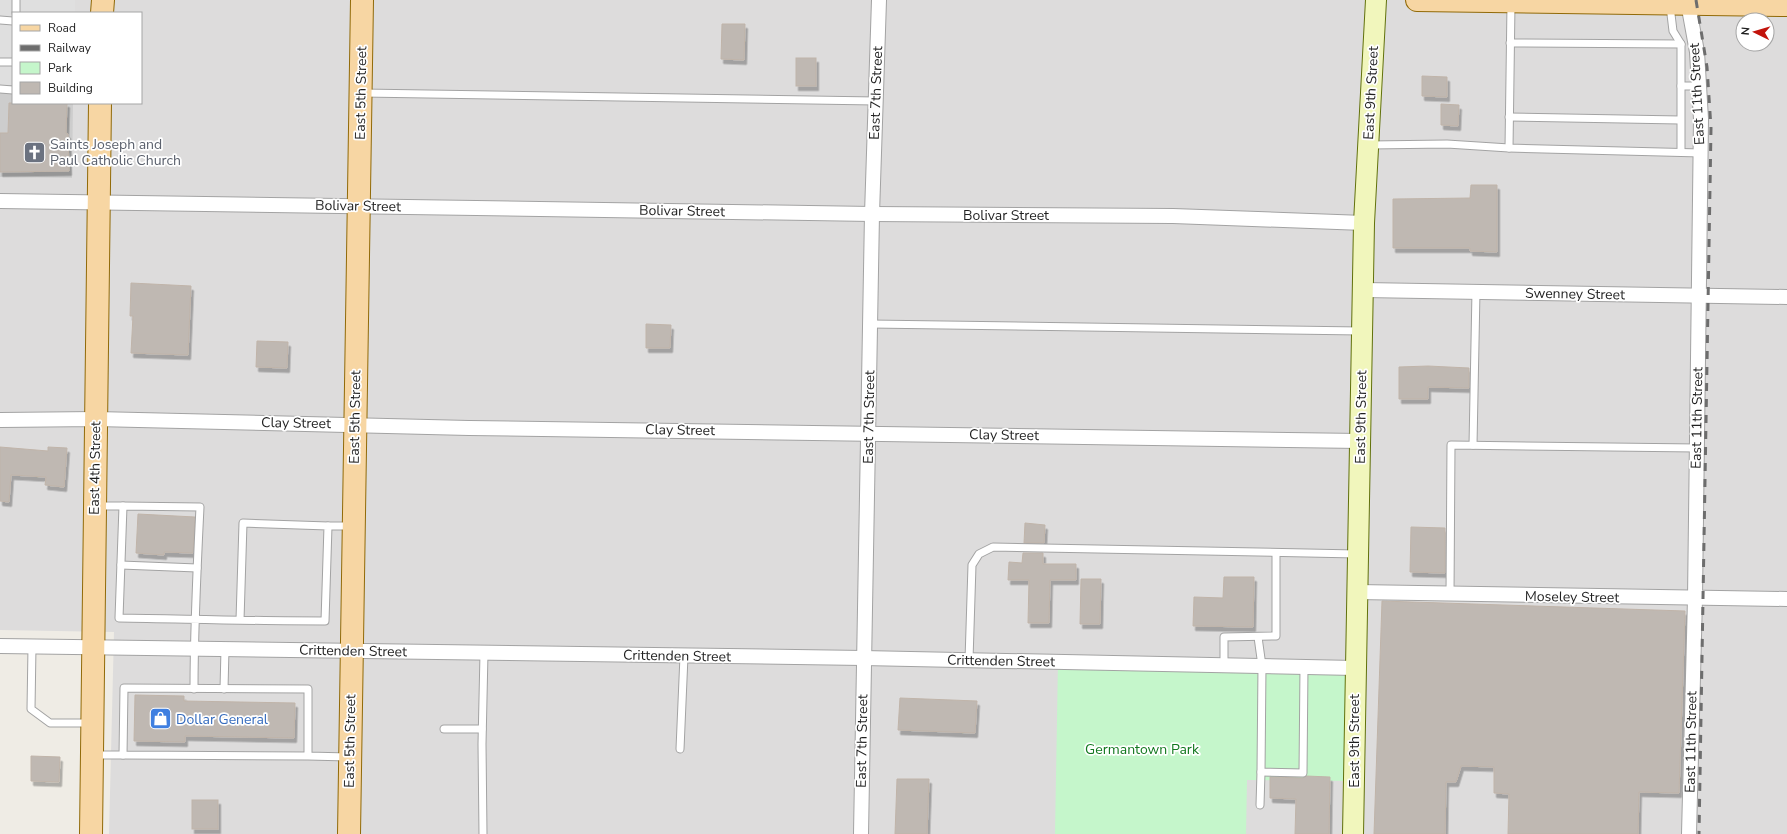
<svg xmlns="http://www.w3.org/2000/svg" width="1787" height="834" viewBox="0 0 1787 834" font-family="'Nunito Sans',sans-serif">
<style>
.residential{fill:#dddcdc;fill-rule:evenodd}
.religious{fill:#cdcdcd}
.park{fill:#c5f6cb}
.parking{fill:#dfdfdf}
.building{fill:#bfb8b2;stroke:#c0b4a9;filter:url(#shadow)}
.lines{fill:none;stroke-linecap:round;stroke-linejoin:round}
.lane-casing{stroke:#a3a3a3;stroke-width:9}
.street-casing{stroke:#a3a3a3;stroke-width:16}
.secondary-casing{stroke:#61710b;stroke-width:22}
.primary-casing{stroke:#916a08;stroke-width:24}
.lane{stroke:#fff;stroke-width:7}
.street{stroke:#fff;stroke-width:14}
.secondary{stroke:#f1f6bc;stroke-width:20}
.primary{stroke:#f7d6a3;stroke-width:22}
.rail{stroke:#6d6d6d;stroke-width:3;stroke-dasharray:8 8;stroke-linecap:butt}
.labels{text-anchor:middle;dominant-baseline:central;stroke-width:3.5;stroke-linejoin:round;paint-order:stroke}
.street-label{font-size:14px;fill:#1f1f1f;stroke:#fff}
.worship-label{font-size:14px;fill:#5b616d;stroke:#fff;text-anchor:start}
.shop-label{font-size:14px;fill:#366cbe;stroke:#fff;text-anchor:start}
.park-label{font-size:14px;fill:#12781f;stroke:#fff}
</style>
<defs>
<filter id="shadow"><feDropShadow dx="2.5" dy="4.5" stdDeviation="0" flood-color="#0004"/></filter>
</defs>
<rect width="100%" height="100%" fill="#efece5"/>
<path class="residential" d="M 0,0 L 1787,0 L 1787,834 L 109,834 L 114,632 L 0,630 ZM 13,13 L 141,13 L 141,103 L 13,103 ZM 1743,20 L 1767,20 L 1767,44 L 1743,44 Z"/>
<path class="religious" d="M 0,0 L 75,0 L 75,13 L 13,13 L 13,103 L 73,103 L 72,178 L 0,177 Z"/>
<path class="park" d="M 1058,662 L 1355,668 L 1354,781 L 1247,780 L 1246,834 L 1055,834 Z"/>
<path class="parking" d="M 0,0 L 75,0 L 75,13 L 13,13 L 13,85 L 0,85 Z"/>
<g class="building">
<path d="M 722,24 L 745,24 L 744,60 L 721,59 Z"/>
<rect x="796" y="58" width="20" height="28"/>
<path d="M 1422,76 L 1447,77 L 1447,97 L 1422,96 Z"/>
<path d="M 9,103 L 67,103 L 66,133 L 68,134 L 69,171 L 0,172 L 0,133 L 8,133 Z"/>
<path d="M 1441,104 L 1459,105 L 1458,126 L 1441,125 Z"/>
<path d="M 1471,185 L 1497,185 L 1497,252 L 1470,251 L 1470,248 L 1393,248 L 1393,199 L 1470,198 Z"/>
<path d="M 131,283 L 191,286 L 188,355 L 131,353 L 133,316 L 130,316 Z"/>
<path d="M 646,324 L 671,325 L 670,348 L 646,348 Z"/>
<path d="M 257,341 L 288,342 L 287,368 L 256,367 Z"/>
<path d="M 1428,366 L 1469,368 L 1469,388 L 1428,387 L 1428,399 L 1399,399 L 1399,367 Z"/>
<path d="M 0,447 L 48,451 L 48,447 L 67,448 L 64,487 L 45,485 L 46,477 L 11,475 L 9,502 L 0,501 Z"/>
<path d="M 138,514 L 195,517 L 193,553 L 164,552 L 164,555 L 136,553 Z"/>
<path d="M 1025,523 L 1045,525 L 1044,543 L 1024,543 Z"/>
<path d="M 1411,527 L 1445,528 L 1445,573 L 1410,572 Z"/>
<path d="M 1023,553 L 1043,553 L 1043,564 L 1076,564 L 1076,580 L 1050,580 L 1049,623 L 1028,623 L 1029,580 L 1008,580 L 1009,562 L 1022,563 Z"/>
<path d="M 1224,577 L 1254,577 L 1253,627 L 1193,626 L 1194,597 L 1223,598 Z"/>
<path d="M 1081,579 L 1101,579 L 1100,624 L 1080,624 Z"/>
<path d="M 1382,601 L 1685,611 L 1679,793 L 1639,792 L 1638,834 L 1508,834 L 1509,794 L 1494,793 L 1494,767 L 1461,766 L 1456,782 L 1446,782 L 1445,834 L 1374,834 Z"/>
<path d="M 135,695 L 184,696 L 184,701 L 295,703 L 294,738 L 185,736 L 185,742 L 134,741 Z"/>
<path d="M 900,698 L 977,701 L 975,733 L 898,730 Z"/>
<path d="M 31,756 L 60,757 L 59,782 L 31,781 Z"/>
<path d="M 1306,776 L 1330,777 L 1329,834 L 1295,834 L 1296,799 L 1270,798 L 1270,777 L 1303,778 Z"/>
<path d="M 897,779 L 929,779 L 927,834 L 895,834 Z"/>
<rect x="192" y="800" width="26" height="29"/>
</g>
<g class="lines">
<defs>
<g id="lane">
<path d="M 1511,4 L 1509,148 L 1701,153"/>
<path d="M 1670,6 L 1673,31 L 1681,44"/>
<path d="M 16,13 L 16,0"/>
<path d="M 0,20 L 13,21"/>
<path d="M 1510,43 L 1681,44 L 1681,152"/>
<path d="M 0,62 L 13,62"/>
<path d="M 1681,86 L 1699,86"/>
<path d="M 0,89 L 13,90"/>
<path d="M 362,93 L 876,101"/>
<path d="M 1509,117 L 1680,120"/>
<path d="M 1370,145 L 1447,144 L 1509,148"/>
<path d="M 870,324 L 1361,331"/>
<path d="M 1473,445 L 1476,291"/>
<path d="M 97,506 L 123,506"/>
<path d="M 328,526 L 351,526"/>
<path d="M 121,565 L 197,568"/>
<path d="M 1450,595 L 1451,445 L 1697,448"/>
<path d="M 1258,637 L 1262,666 L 1261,772 L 1303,773 L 1304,667"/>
<path d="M 32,647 L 31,709 L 50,723 L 90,723"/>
<path d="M 969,660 L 972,565 L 979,554 L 993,547 L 1357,554"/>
<path d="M 1224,665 L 1224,637 L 1276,636 L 1276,553"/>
<path d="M 194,689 C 194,628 197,567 200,507 L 123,506 L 119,618 C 187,619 256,621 325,621 L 328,526 L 243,523 L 240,620"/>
<path d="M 224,689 L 225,649"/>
<path d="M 444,729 L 482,729"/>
<path d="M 680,749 L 684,656"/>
<path d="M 94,755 L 123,755"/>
<path d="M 308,756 L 123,755 L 124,688 L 308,689 L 308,756 L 348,757"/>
<path d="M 1260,805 L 1261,772"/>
<path d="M 483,834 L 482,744 L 484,653"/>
</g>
<g id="street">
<path d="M 1688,3 L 1697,52 L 1701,119 L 1695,598 L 1689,834"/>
<path d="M 0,201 L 872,214 L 1173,216 L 1364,223"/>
<path d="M 1364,290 L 1787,297"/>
<path d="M 0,420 L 96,419 L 469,428 L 1360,441"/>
<path d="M 1357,592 L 1787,599"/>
<path d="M 0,646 L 863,658 L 1355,668"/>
<path d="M 861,834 L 872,214 L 879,0"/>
</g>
<path id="secondary" d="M 1353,834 L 1364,223 L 1376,0"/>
<g id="primary">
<path d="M 1417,0 L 1787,5"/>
<path d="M 102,13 L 103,0"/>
<path d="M 91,834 L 100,103"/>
<path d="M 349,834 L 362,0"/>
</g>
</defs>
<use href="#lane" class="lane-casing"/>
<use href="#street" class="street-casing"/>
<use href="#secondary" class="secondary-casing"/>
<use href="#primary" class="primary-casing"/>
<use href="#lane" class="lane"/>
<use href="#street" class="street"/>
<use href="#secondary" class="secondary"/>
<use href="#primary" class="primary"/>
<path class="rail" d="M 1696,0 L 1707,67 L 1711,128 L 1699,834"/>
</g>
<defs>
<symbol id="church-square" viewBox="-11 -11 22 22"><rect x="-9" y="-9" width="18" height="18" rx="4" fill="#6b7280" stroke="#fff"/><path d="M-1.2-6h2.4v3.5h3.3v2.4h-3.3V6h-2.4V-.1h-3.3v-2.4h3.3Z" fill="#fff"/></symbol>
<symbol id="shop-square" viewBox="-11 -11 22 22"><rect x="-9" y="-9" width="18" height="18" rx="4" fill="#3f7fe0" stroke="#fff"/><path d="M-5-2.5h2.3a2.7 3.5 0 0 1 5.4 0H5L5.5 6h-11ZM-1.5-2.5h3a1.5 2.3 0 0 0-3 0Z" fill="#fff"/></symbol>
</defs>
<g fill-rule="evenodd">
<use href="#church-square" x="22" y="140" width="25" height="25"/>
<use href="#shop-square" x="148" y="706" width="25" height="25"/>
</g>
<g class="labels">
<g class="street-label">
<text transform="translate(361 93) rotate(-89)">East 5th Street</text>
<text transform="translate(876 93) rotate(-88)">East 7th Street</text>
<text transform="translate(1371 93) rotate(-87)">East 9th Street</text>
<text transform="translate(1697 94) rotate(-93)">East 11th Street</text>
<text transform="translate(358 206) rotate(1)">Bolivar Street</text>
<text transform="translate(682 211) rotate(1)">Bolivar Street</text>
<text x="1006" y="215">Bolivar Street</text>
<text transform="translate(1575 294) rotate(1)">Swenney Street</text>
<text transform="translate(355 417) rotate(-89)">East 5th Street</text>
<text transform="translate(869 417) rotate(-89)">East 7th Street</text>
<text transform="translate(1361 417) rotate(-89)">East 9th Street</text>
<text transform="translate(1697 418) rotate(-89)">East 11th Street</text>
<text transform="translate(296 423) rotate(1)">Clay Street</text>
<text transform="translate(680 430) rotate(1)">Clay Street</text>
<text transform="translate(1004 435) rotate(1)">Clay Street</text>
<text transform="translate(95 468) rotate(-89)">East 4th Street</text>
<text transform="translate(1572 597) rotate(1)">Moseley Street</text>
<text transform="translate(353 651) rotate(1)">Crittenden Street</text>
<text transform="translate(677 656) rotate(1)">Crittenden Street</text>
<text transform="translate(1001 661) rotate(1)">Crittenden Street</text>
<text transform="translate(350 741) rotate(-89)">East 5th Street</text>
<text transform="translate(862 741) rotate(-89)">East 7th Street</text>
<text transform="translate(1354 741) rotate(-90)">East 9th Street</text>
<text transform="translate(1691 742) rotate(-89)">East 11th Street</text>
</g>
<g class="worship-label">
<text x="50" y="144">Saints Joseph and<tspan x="50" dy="16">Paul Catholic Church</tspan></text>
</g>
<g class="shop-label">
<text x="176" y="719">Dollar General</text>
</g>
<g class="park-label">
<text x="1142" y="749">Germantown Park</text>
</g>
</g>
<rect x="12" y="12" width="130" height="92" fill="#ffffff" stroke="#a5a5a5"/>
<rect x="20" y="25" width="20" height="6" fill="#f7d6a3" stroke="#a5a5a5"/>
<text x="48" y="32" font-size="12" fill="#1f1f1f">Road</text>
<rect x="20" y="45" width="20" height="6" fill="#6d6d6d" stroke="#a5a5a5"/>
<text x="48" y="52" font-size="12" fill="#1f1f1f">Railway</text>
<rect x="20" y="62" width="20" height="12" fill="#c5f6cb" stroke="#a5a5a5"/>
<text x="48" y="72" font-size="12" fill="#1f1f1f">Park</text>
<rect x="20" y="82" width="20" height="12" fill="#bfb8b2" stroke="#a5a5a5"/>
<text x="48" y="92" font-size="12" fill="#1f1f1f">Building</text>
<g transform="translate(1755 32) rotate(275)"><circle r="19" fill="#ffffff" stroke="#a5a5a5"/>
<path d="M0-3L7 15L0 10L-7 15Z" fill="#c2130b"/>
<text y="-6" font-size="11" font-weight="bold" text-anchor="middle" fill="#1f1f1f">N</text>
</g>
</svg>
